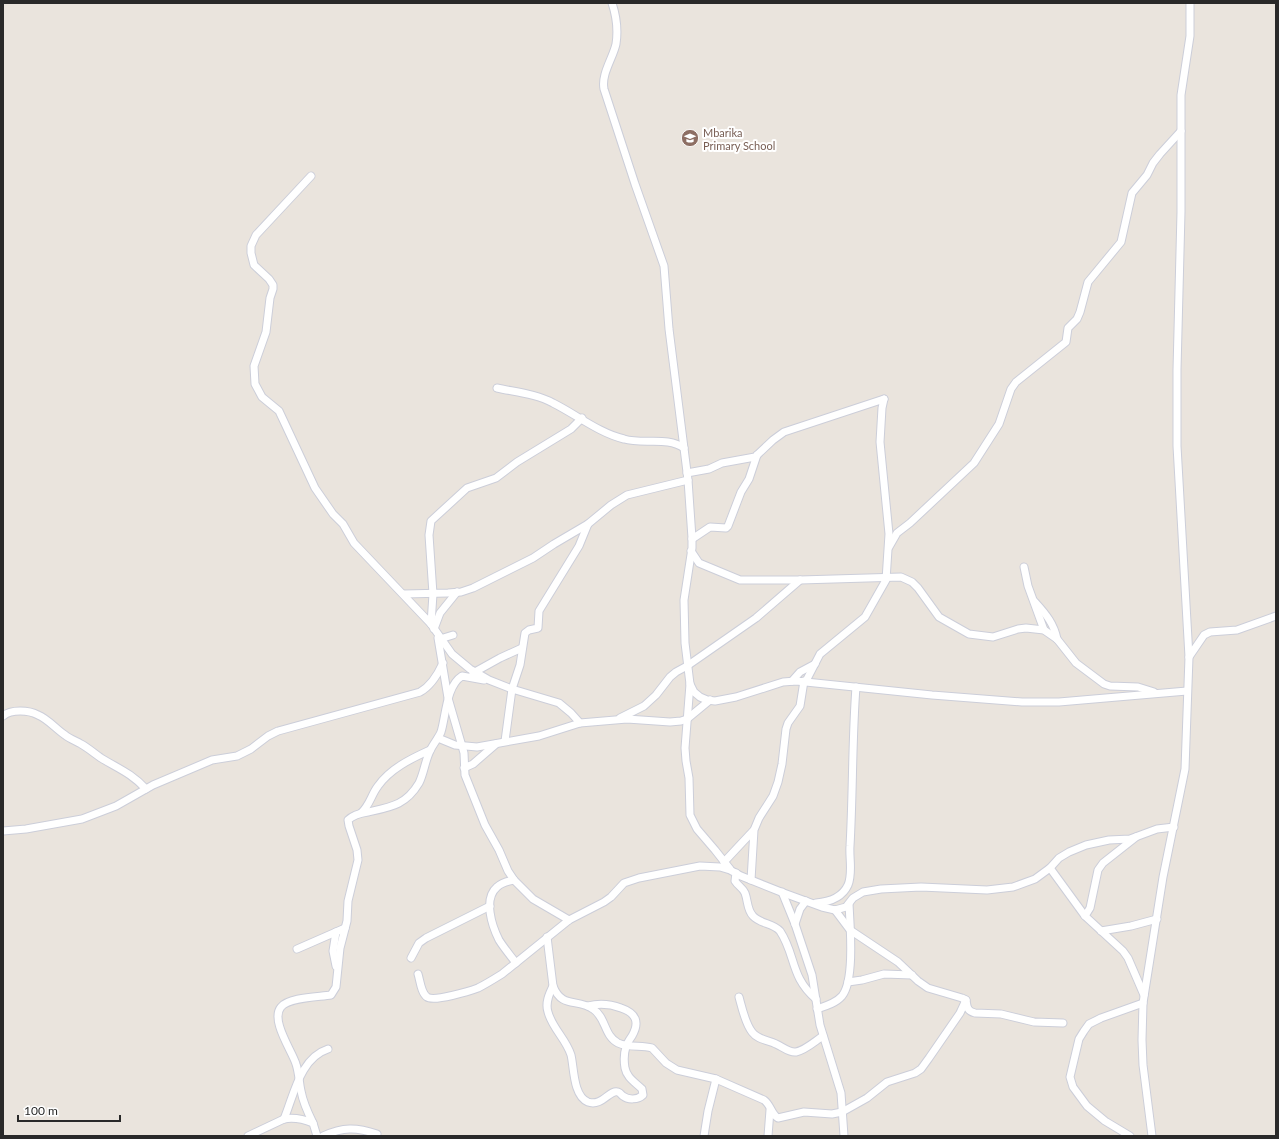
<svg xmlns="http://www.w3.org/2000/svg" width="1279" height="1139" viewBox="0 0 1279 1139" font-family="Lato,sans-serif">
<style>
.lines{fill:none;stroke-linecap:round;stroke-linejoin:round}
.minor-casing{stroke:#ccced9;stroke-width:9}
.minor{stroke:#fff;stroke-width:7}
.labels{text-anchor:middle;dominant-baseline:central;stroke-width:4;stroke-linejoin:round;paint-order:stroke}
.education-label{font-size:11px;fill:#785e54;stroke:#fff;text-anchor:start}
</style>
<rect width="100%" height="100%" fill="#eae4dd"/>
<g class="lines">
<defs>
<g id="minor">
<path d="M 612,3 C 616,15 618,31 616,44 C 613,58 601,74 604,89 L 635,184 L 664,266 L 669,329 L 688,480 L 692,538 L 692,548 L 684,600 L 685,643 L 690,684 L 694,692 L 700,697 L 707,700 L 715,701 L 736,697 L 783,682 L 796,681 L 932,695 L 1022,702 L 1059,702 L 1187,691"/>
<path d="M 311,176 L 256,235 L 251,246 L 251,253 L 254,265 L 269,279 L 273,285 L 273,289 L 270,298 L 266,332 L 254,366 L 255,384 L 262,397 L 279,411 L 315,488 L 333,514 L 343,524 L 354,543 L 431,624 L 452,654 L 470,669 L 489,680 L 512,689 L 559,703 L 571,713 L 580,723 L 627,719 L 670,722 L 681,721 L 687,719 L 710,700"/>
<path d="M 497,388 C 515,392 537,394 553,403 C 577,415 599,433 624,439 C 644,445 667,436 684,448"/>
<path d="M 687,473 L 709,469 L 722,463 L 755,457 L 773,440 L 784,432 L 884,399"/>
<path d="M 692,539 L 710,527 L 726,528 L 728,526 L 741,492 L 749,479 L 757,455"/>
<path d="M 889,547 L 897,533 L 910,523 L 974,463 L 999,424 L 1011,389 L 1016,382 L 1066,342 L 1068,328 L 1077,319 L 1080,312 L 1088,282 L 1121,242 L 1132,193 L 1147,175 L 1153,163 L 1160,154 L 1181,131"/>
<path d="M 691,551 L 699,563 L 740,580 L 800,580 L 901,577 L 912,582 L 918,588 L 939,617 L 969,634 L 993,637 L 1018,629 L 1026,628 L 1044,630 L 1057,639 L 1076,663 L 1104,684 L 1110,686 L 1138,687 L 1154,692"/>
<path d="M 1024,567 L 1028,586 L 1044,630"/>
<path d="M 404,594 L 448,593 L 461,592 L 473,588 L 533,558 L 554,544 L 588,524 L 611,505 L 627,495 L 688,480"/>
<path d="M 1035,602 C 1046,614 1054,624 1057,639"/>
<path d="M 431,624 L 433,594 L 429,535 L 431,521 L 467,488 L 496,478 L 517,462 L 571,429 L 582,418"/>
<path d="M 434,629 L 440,613 L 457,592"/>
<path d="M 438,638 L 448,698 L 464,753 L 465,775 L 485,825 L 499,850 L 508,871 L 514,880 L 533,899 L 569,920"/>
<path d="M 440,639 L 453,635"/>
<path d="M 1189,657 L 1204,635 L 1210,632 L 1237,630 L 1276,616"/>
<path d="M 473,673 L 500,658 L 522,648"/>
<path d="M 792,681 L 800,672 L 815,664"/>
<path d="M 806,681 L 820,654 L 865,617 L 886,580 L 889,534 L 880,442 L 882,408 L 884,399"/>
<path d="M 690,684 L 685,748 L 686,761 L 689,778 L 690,815 L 697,829 L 715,850 L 730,869"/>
<path d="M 3,716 C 11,709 29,710 38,715 C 48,719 56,729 65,735 C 70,739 76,741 81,744 C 87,747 95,754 101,758 C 119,769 131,773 146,789"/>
<path d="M 620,718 L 644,706 L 656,695 L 670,677 L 676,672 L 687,666 L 756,618 L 800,580"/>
<path d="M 438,738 L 455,745 L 477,747 L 539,736 L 580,723"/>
<path d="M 505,741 L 512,689 L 520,665 L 525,633 L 529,630 L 538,628 L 539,611 L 579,546 L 588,524"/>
<path d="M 464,768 L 473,764 L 496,744"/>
<path d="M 361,813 C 370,805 371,795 378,786 C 390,769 410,759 430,750"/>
<path d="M 3,831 L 26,829 L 82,819 L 116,806 L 153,785 L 212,760 L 237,756 L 251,749 L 268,736 L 278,731 L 420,692 C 431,686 438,674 443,663"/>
<path d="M 724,862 L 753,831"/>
<path d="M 1050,868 L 1085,916 L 1123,951 L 1128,958 L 1144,995"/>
<path d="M 736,873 L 735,881 C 738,886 743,888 745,893 C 748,901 747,910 753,916 C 760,924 773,923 780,931 C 796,955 790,977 816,999"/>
<path d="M 514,880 C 508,881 501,883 497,887 C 483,899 492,926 499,940 C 504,948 510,955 516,963"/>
<path d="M 751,880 L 754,830 L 759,818 L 773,796 L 778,782 L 782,764 L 786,729 L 788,723 L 800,706 L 804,681"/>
<path d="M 782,892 L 795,924 L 812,975 L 820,1025 L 841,1093 L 844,1136"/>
<path d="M 816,903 C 829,902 842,898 848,885 C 853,873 849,858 850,846 C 853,793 852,740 856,687"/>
<path d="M 835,910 L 850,930 L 898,962 L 918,981 L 928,988 L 962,998 L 966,1000 C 967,1007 967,1011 975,1013 L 1001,1014 L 1034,1022 L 1063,1023"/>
<path d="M 1085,916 L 1090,908 L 1098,870 L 1103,863 L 1136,837"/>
<path d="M 795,924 L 800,909 L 806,901"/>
<path d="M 1101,931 L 1131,926 L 1157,919"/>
<path d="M 336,932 L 333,951 L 336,966"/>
<path d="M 547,937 L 553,986 C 562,1009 577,998 593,1009 C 606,1017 604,1036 618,1043 C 629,1048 641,1045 652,1048 L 666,1063 L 677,1070 L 716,1079 L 764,1100 C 771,1105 771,1114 778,1118 L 804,1112 L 832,1114 L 842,1112 L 867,1098 L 887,1082 L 915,1073 L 921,1069 L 929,1058 L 960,1013 L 966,1000"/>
<path d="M 297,949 L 345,928"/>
<path d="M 411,958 L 419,943 L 426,938 L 490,906"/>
<path d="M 418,974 C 420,980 421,993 427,997 C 434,1002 470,991 478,988 C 486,984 494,979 502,974 L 569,920 L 604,902 L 611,897 L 624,883 L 639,878 L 700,866 L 720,867 L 730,870 L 741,876 L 781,892 L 822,907 L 835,910 L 846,907 L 853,898 L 863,892 L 881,889 L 921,887 L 987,890 L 1013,887 L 1035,879 L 1050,868 L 1059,858 L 1069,852 L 1086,845 L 1109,840 L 1130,839 L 1157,829 L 1174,827"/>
<path d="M 848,982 L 862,980 L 884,974 L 912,975"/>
<path d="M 553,986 C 549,994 545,1003 548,1012 C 552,1028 566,1039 571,1055 C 574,1067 573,1096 588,1102 C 602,1107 610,1089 618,1092 C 621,1093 621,1095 623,1096 C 628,1100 638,1100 643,1095 L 642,1089 C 635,1082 627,1078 625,1068 C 624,1062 624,1053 626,1047 C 627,1043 630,1039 632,1036 C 640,1022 636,1013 621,1008 C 610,1004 600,1003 588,1006"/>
<path d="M 739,997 C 742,1008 745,1023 752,1032 C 758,1040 768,1040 776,1044 C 783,1047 789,1053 796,1052 C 806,1050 815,1041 823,1036"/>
<path d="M 817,1009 C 826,1006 836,1003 842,996 C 855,980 850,925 849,904"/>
<path d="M 284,1119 C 294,1095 300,1058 328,1049"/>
<path d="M 313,1123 C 308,1113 303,1102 301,1091 C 299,1082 299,1073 296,1064 C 292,1051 270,1020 281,1007 C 289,997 319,997 331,995 L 336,987 L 340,948 L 347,921 L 348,901 L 358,860 L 357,850 L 349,826 L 348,820 C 353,815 361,813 368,812 C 391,807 406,805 419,783 C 424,773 425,761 430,751 C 433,744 438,739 441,732 C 446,716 446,686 462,676 L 484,680"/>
<path d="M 248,1136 L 284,1119 C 294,1117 303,1119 313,1123 L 317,1136"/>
<path d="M 323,1136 C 343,1127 356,1127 377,1134"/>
<path d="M 704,1136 L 708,1111 L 716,1079"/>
<path d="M 768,1136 L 770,1110"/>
<path d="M 1130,1136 L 1105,1121 L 1087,1106 L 1073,1087 L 1070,1077 L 1079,1039 L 1084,1031 L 1089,1024 L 1101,1018 L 1143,1003"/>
<path d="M 1152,1136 L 1143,1065 L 1142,1040 L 1143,1003 L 1163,877 L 1185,769 L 1189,657 L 1177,446 L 1177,370 L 1181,212 L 1181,95 L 1190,36 L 1190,3"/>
</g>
</defs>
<use href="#minor" class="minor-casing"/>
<use href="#minor" class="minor"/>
</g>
<defs>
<symbol id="school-disc" viewBox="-11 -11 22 22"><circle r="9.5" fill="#8d6e63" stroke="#fff"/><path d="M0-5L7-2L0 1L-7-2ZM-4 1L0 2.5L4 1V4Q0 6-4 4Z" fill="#fff"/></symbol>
</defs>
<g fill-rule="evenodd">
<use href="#school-disc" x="680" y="128" width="20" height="20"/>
</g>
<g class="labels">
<g class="education-label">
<text x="703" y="132">Mbarika<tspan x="703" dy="13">Primary School</tspan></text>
</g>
</g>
<rect width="1279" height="1139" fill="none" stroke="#292929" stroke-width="8"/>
<path d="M18 1115v6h102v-6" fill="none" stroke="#292929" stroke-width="2"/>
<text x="24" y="1115" font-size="12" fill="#292929" stroke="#ffffff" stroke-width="3" paint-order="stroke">100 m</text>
</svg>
